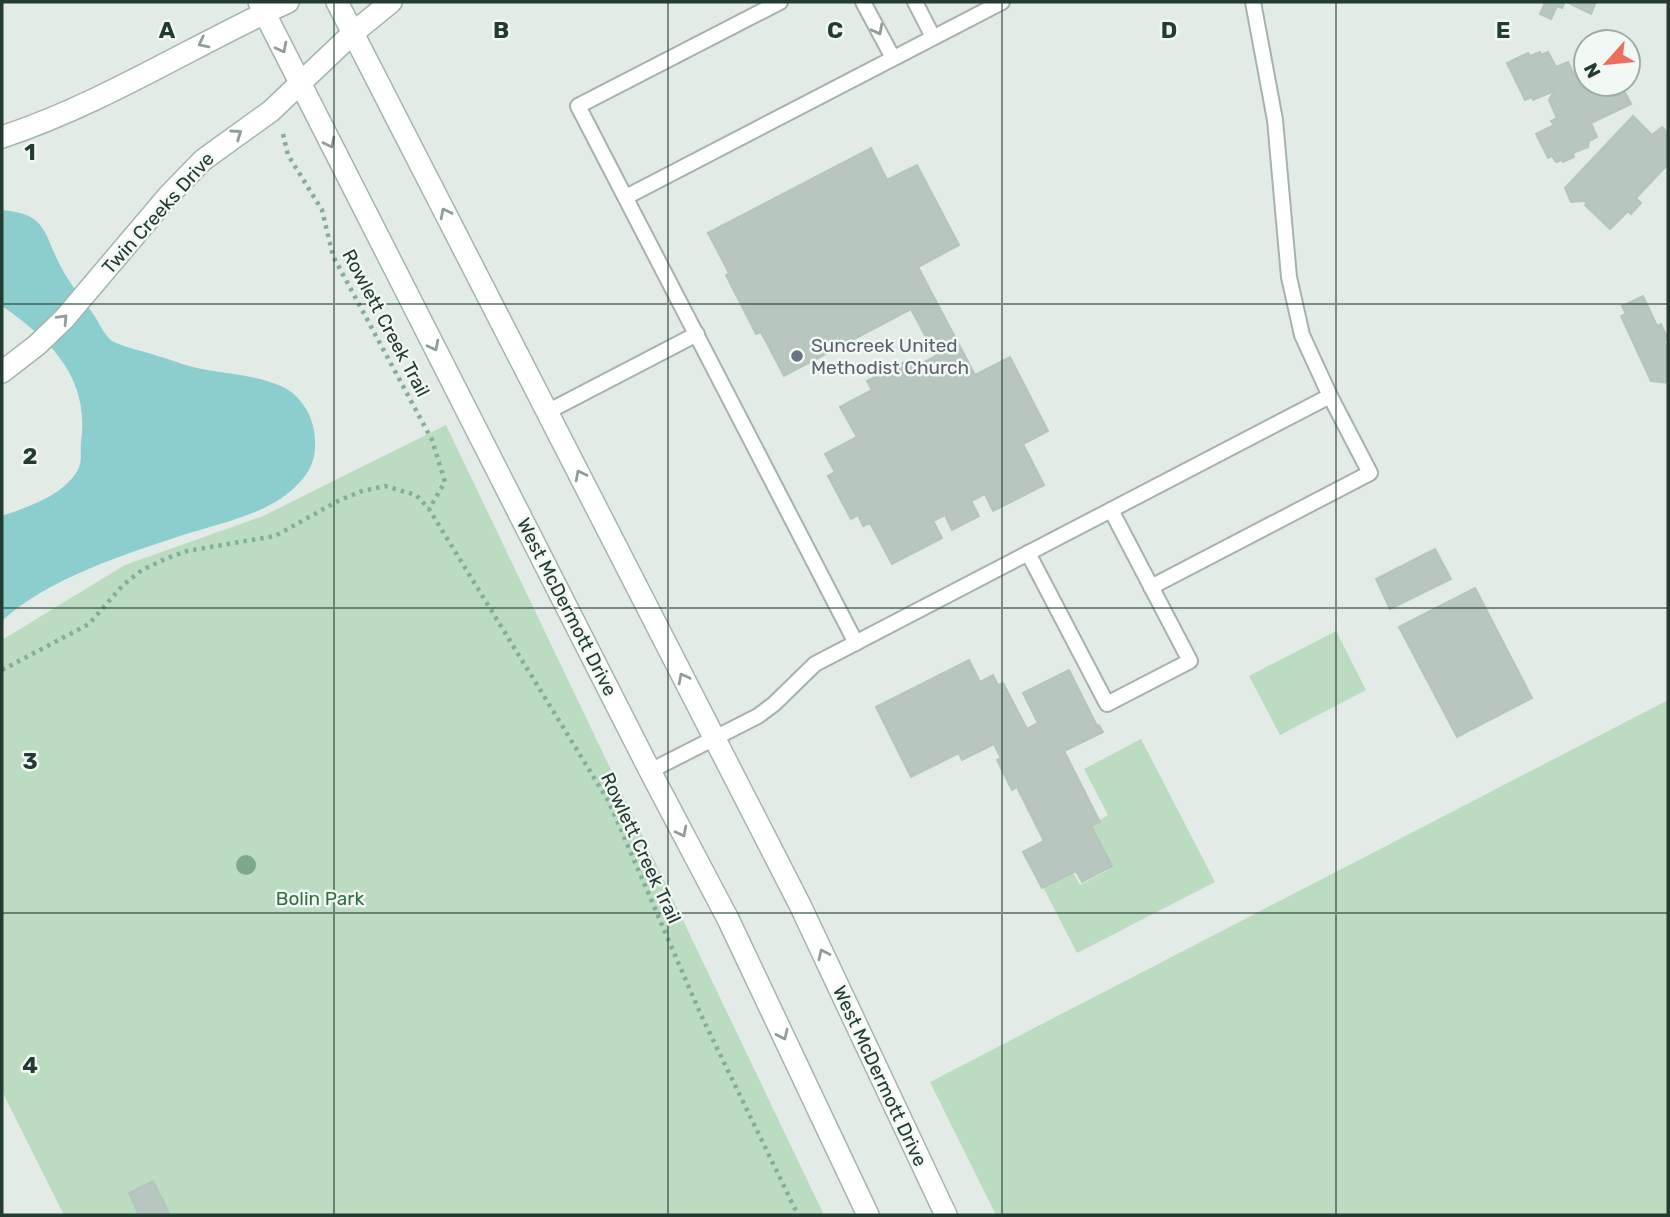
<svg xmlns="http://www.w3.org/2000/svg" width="1670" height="1217" viewBox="0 0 1670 1217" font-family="Rubik,sans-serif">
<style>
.green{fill:#bbdcc0}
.water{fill:#8ccece}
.building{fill:#b7c6be;stroke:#b4c5bc;stroke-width:2}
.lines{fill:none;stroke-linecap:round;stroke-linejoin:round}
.lane-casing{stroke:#a5b3ac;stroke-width:18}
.street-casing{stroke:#a5b3ac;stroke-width:24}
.secondary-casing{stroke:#a1b7ac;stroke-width:24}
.path{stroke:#83ae9a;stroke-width:4.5;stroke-dasharray:3.5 5;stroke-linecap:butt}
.lane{stroke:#fff;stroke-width:14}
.street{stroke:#fff;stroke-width:21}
.secondary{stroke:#fff;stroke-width:21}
.tree{fill:#7fa88a}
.oneway{stroke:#919e98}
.grid{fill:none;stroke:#233c31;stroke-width:2;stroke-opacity:0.55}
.worship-dot{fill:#6b7280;stroke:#f2f8f4;stroke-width:2.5}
.labels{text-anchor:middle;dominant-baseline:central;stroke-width:5;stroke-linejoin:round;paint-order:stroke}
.street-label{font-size:19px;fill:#233c31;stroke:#f2f8f4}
.worship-label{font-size:19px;fill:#5b616d;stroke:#f2f8f4;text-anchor:start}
.park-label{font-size:19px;fill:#2e713f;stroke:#f2f8f4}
.grid-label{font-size:23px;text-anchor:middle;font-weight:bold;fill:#233c31;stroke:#f2f8f4;stroke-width:5;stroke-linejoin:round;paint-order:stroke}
</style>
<rect width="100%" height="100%" fill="#e2ebe6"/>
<g class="green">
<path d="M 446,425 L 824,1215 L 64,1215 L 2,1091 L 2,640 L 125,565 L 263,516 Z"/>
<path d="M 1336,631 L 1366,690 L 1280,735 L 1249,676 Z"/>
<path d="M 1668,700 L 1668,1215 L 996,1215 L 930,1082 Z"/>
<path d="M 1141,739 L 1215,882 L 1077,953 L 1043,887 L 1073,872 L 1080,885 L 1108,870 L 1086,828 L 1108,815 L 1084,769 Z"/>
</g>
<path class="water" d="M 2,210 C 48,214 43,233 61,267 C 70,284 83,300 94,315 C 99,323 105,336 112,341 C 125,348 144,351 158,356 C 169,359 181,364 193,367 C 222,374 253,374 281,386 C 297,393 309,409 313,426 C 318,449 315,467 298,484 C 272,513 219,524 183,535 C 125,554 47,579 2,621 L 2,516 C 27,507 60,497 76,473 C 83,463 80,454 81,442 C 90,378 51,340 2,306 Z"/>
<g class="building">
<path d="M 1543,2 L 1565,2 L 1562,8 L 1557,6 L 1551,19 L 1540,14 L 1545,3 Z"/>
<path d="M 1567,2 L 1596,2 L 1591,14 Z"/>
<path d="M 1540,52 L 1541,55 L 1548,52 L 1556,67 L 1568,62 L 1580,86 L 1586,83 L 1621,84 L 1631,104 L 1591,123 L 1597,137 L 1589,141 L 1588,147 L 1573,153 L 1574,157 L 1563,162 L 1562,160 L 1556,162 L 1552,156 L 1548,158 L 1536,134 L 1554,125 L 1551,121 L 1557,118 L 1549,100 L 1554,91 L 1533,100 L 1532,97 L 1525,100 L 1507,63 L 1528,53 L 1530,56 Z"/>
<path d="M 1633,116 L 1652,135 L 1662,127 L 1668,133 L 1668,164 L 1636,198 L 1641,203 L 1631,214 L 1628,211 L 1610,229 L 1585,205 L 1587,203 L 1585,201 L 1571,202 L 1565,188 Z"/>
<path d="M 871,148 L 887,180 L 917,165 L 959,245 L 918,267 L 975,375 L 1010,357 L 1048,431 L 1023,444 L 1044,485 L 993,511 L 985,494 L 971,501 L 979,516 L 952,530 L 945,515 L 933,521 L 942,538 L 892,564 L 870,523 L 863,526 L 858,515 L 851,519 L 828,476 L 835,472 L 825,454 L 857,437 L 840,407 L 872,390 L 867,381 L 909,360 L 913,368 L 936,356 L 911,309 L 784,376 L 761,332 L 756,334 L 726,275 L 729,273 L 708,233 Z"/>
<path d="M 1643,296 L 1657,326 L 1661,324 L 1668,339 L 1664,341 L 1666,346 L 1668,345 L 1668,383 L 1651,381 L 1621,316 L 1626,314 L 1622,306 Z"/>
<path d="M 1435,549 L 1451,579 L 1390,609 L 1376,579 Z"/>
<path d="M 1475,588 L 1532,698 L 1457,737 L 1399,627 Z"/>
<path d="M 969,660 L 980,682 L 993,675 L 998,685 L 1003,683 L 1027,729 L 1038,723 L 1023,693 L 1069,670 L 1097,726 L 1099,725 L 1103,732 L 1064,751 L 1100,822 L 1091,826 L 1112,866 L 1082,882 L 1076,871 L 1042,888 L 1023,852 L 1044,841 L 1017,787 L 1012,790 L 997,760 L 1001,758 L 994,744 L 962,760 L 959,753 L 911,777 L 876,707 Z"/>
<path d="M 153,1181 L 170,1215 L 139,1215 L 129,1193 Z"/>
</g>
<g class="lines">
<defs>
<g id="lane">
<path d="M 780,2 L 578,106 L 856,643"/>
<path d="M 863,2 L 893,58"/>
<path d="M 915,2 L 933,37"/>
<path d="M 626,197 L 1002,2"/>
<path d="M 547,412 L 697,334"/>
<path d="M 1028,553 L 1107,704 L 1190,661 L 1111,510"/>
<path d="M 1151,587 L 1370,473 L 1330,396"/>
<path d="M 650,771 L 758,716 L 774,704 L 815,664 L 1330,396 L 1302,335 L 1289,277 L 1275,120 L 1253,2"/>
</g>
<path id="street" d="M 353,33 L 391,2"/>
<g id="secondary">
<path d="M 259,2 L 650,771 L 728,919 L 868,1215"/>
<path d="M 337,2 L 800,905 L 946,1215"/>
<path d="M 2,137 C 102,104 192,46 288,2"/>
<path d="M 2,372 L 37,345 L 64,319 L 169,195 L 203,160 L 271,111 L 353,33"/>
</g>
</defs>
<use href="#lane" class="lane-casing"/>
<use href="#street" class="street-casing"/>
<use href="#secondary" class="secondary-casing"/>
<g class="path">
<path d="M 283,134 L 288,155 L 322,210 L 333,256 L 432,440 L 445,482 L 429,509"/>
<path d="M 2,670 L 89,624 L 123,585 L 142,570 L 165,559 L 187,551 L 275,536 L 338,501 L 362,491 L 385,486 L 416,495 L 429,509 L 609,802 L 700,1013 L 798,1215"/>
</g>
<use href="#lane" class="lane"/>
<use href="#street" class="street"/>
<use href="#secondary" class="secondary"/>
</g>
<circle class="tree" cx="246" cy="865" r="10"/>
<defs><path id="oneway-chevron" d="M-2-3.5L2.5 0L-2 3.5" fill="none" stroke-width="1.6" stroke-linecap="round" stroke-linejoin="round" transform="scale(1.75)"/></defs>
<g class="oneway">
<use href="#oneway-chevron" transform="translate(878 30) rotate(62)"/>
<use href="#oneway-chevron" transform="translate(203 43) rotate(153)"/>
<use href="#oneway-chevron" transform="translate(282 48) rotate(63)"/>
<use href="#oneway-chevron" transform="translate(237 134) rotate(-35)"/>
<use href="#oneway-chevron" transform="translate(330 143) rotate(63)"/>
<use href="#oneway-chevron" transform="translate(445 213) rotate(-117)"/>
<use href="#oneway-chevron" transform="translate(63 319) rotate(-47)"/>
<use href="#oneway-chevron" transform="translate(434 346) rotate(63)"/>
<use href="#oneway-chevron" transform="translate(580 475) rotate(-117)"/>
<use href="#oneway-chevron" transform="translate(683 678) rotate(-117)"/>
<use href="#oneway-chevron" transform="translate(682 832) rotate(62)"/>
<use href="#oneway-chevron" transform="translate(823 954) rotate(-115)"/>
<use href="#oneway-chevron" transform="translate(783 1035) rotate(65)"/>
</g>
<path class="grid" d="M 334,2 L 334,1215M 668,2 L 668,1215M 1002,2 L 1002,1215M 1336,2 L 1336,1215M 2,304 L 1668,304M 2,608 L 1668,608M 2,913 L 1668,913"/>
<circle class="worship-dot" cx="797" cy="356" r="7"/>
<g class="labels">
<g class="street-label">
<text transform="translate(158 213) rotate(-48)">Twin Creeks Drive</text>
<text transform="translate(386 323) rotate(62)">Rowlett Creek Trail</text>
<text transform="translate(567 607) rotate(63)">West McDermott Drive</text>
<text transform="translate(641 848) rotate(65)">Rowlett Creek Trail</text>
<text transform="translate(880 1076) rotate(65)">West McDermott Drive</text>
</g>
<g class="worship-label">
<text x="811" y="345">Suncreek United<tspan x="811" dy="22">Methodist Church</tspan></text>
</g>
<g class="park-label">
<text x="320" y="898">Bolin Park</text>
</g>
</g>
<g class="grid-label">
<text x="167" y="38">A</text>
<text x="501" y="38">B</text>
<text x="835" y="38">C</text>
<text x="1169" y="38">D</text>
<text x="1503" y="38">E</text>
<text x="30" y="160">1</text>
<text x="30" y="464">2</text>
<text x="30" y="769">3</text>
<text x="30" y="1073">4</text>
</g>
<rect width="1670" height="1217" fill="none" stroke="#233c31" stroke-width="7"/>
<g transform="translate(1607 63) rotate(243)"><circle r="33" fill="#f2f8f4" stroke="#9fada6" stroke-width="2"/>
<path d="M0-5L12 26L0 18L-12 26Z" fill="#ec6e5f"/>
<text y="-10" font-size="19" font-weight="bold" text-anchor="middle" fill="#233c31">N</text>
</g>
</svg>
